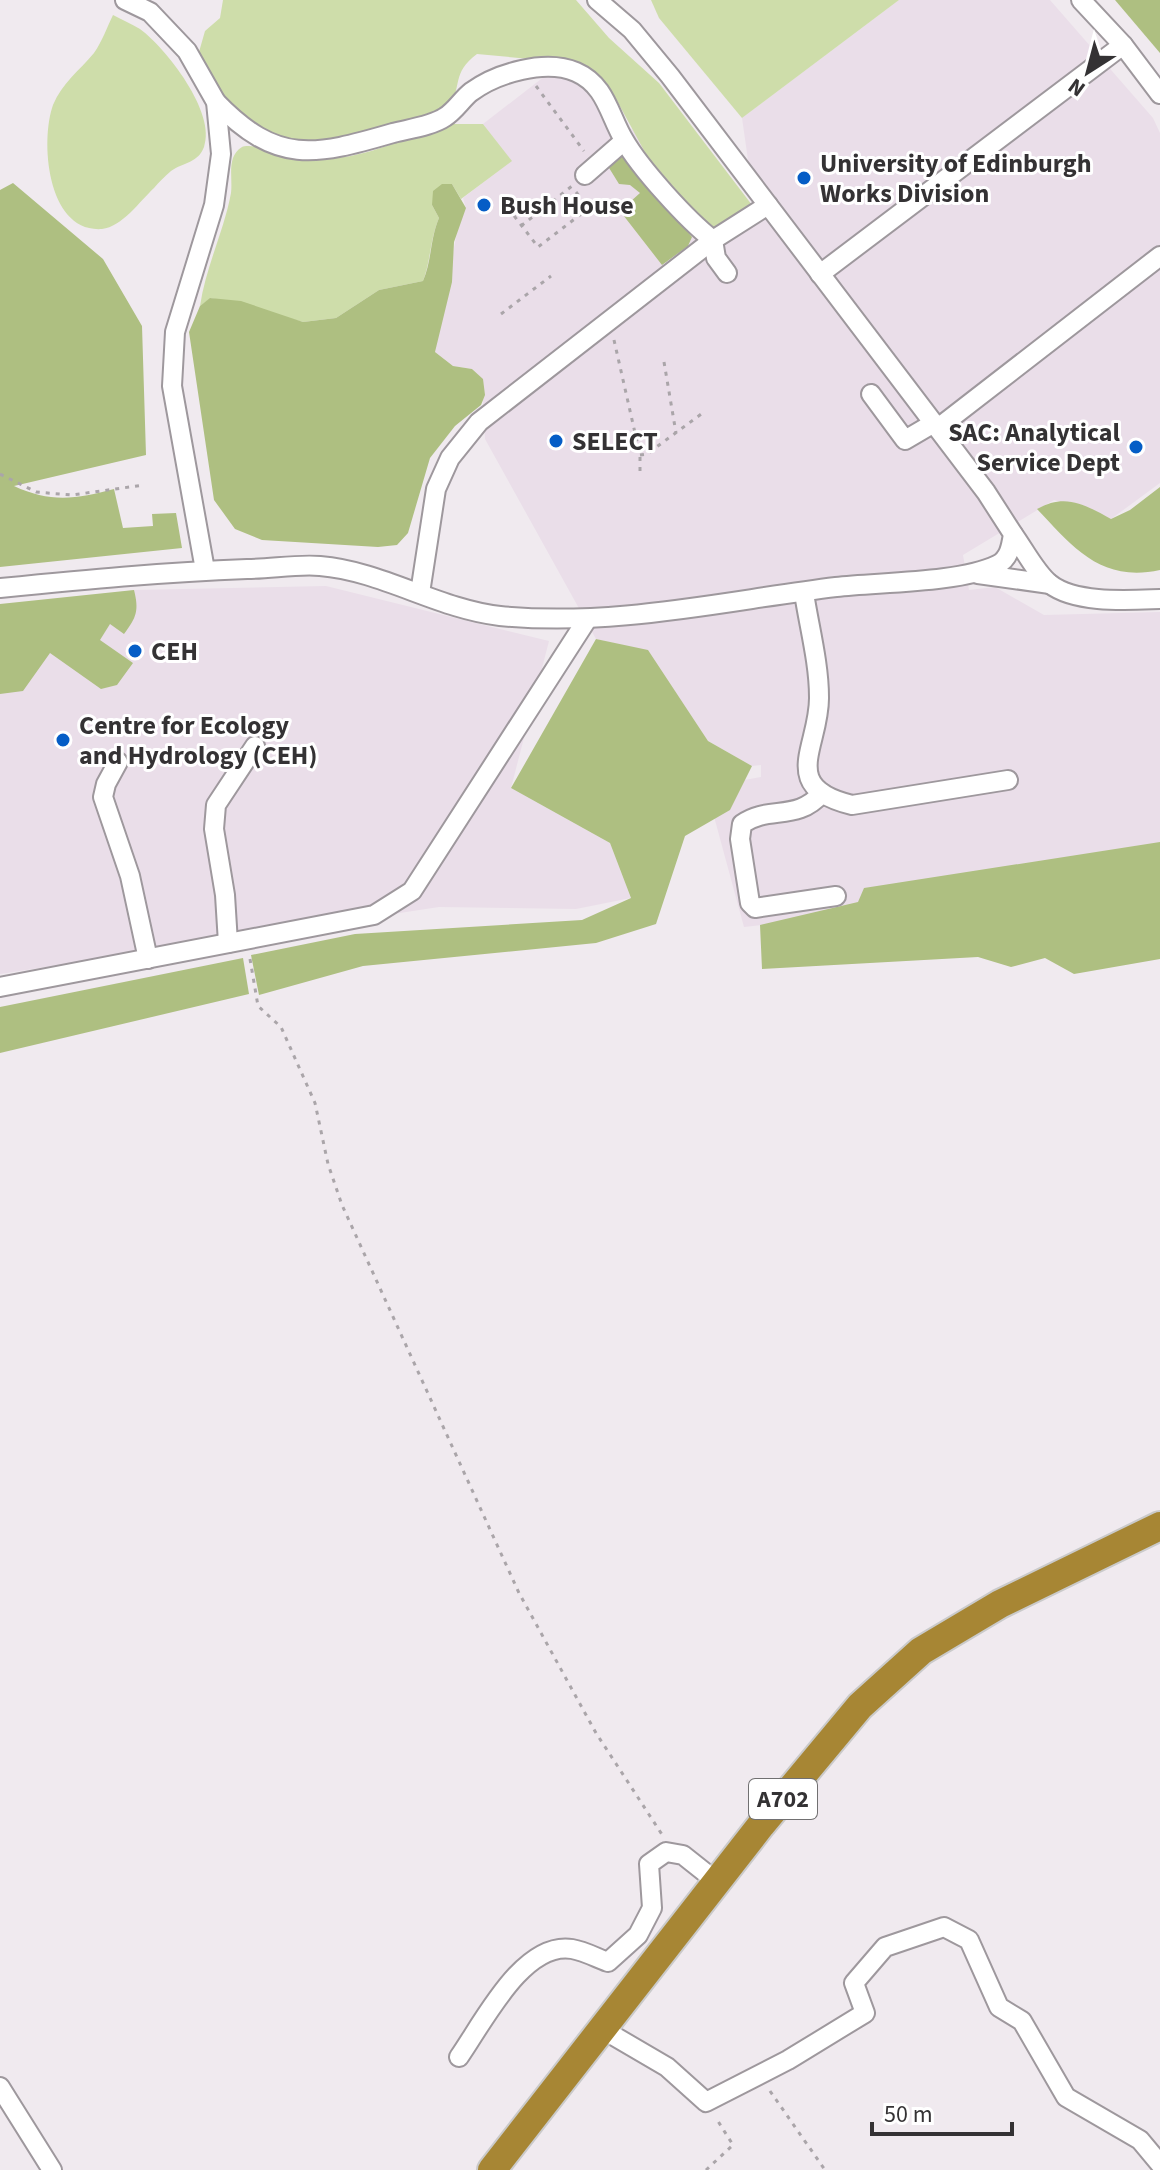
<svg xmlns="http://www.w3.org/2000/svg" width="1160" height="2170" viewBox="0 0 1160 2170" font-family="'Source Sans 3',sans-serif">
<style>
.built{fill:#eadee9}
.green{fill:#ceddaa}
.forest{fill:#aebf81}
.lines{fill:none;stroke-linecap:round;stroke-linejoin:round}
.minor-casing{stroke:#9e989d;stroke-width:22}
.highway-casing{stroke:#cacaca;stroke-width:32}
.path{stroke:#aaa5a9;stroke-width:3;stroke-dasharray:4 6;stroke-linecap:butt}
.minor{stroke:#fff;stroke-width:18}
.highway{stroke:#a78634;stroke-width:28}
.poi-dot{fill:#055dc6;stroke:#fff;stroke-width:3}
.labels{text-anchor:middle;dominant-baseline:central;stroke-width:6;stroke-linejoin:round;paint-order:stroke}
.shield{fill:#fff;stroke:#717071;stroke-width:2}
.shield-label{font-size:24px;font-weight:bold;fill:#343234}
.poi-label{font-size:26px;font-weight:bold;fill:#343234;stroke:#fff;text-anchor:start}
</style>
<rect width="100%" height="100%" fill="#f0eaef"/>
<g class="built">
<path d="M 899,0 L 1050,0 L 1153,118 L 1160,133 L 1160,483 L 1111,519 L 1054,500 L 963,555 L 969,590 L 995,587 L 1044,615 L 1160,612 L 1160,879 L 744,927 L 706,787 L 761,777 L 761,765 L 752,766 L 708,741 L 648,651 L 596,639 L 485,439 L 482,379 L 472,369 L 453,366 L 435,352 L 459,221 L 466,208 L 463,198 L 511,161 L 483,124 L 563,62 L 590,72 L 610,88 L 630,128 L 755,209 L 742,118 Z"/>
<path d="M 326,586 L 549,641 L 511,788 L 610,843 L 631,898 L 576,909 L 439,907 L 0,974 L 0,609 L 134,590 Z"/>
</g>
<g class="green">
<path d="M 223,0 L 576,0 L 609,38 L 659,83 L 755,209 L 721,229 L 708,227 L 647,156 L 610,88 L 590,72 L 573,63 L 477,54 C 451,73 463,86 448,109 L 342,141 L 291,145 L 253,125 L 225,101 L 199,52 L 205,31 L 220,18 Z"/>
<path d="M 651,0 L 899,0 L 742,118 L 659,18 Z"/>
<path d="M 113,15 C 122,20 132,24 140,29 C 166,48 217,113 204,147 C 198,163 184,162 171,171 C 165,176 159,182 154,188 C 140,201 122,227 102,229 C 47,233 40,141 53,105 C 62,83 79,71 94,53 C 102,42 107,27 113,15 Z"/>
<path d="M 445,124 L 483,124 L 512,161 L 461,199 L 452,184 L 432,205 L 439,218 C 430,239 431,260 423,281 L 379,290 L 336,318 L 303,322 L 211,298 L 200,306 C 206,266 224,231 231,193 C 233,177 226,157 242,147 C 251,142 304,157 320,158 C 361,161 407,137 445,124 Z"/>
</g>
<g class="forest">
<path d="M 1115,0 L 1160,0 L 1160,53 Z"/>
<path d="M 623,153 L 692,237 L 688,246 L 662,265 L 620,211 L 640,193 L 630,185 L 619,184 L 606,163 Z"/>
<path d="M 13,183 L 103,259 L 142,326 L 146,455 L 14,486 C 50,503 77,499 114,489 L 123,528 L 153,526 L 152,514 L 176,513 L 182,548 L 0,567 L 0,190 Z"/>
<path d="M 442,184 L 452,184 L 466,208 L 454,242 L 452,282 L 435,352 L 453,366 L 472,369 L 483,379 L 485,395 L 481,405 L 455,426 L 430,458 L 408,533 L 397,545 L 378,547 L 262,540 L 235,529 L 214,500 L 189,332 L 200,306 L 210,298 L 241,301 L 303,322 L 336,318 L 379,290 L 423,281 C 432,260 430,239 439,218 L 432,205 L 433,191 Z"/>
<path d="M 1160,487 L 1160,570 C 1101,583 1073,547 1037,509 C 1065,493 1084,504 1111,519 L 1130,510 Z"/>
<path d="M 134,590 C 139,610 137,617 124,634 L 110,624 L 100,640 L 133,663 L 117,685 L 101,689 L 50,653 L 23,691 L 0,694 L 0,604 Z"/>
<path d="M 596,639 L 648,650 L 708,741 L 752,766 L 730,810 L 685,836 L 656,924 L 596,943 L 363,966 L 259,995 L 251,955 L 355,934 L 582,920 L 631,898 L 610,843 L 511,788 Z"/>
<path d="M 1160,842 L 1160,959 L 1074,974 L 1045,958 L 1011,967 L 978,957 L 762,969 L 760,925 L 858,902 L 864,888 Z"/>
<path d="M 243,958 L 249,994 L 0,1053 L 0,1007 Z"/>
</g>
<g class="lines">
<defs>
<g id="minor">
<path d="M 125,0 L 150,12 L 187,51 L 216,102 L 221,154 L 214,205 L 175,332 L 172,386 L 205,570"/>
<path d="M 1081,0 L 1123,45 L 1160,94"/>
<path d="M 216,102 C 277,165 314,156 393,133 C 408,129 432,126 445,117 C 455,111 462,99 471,92 C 497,73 545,59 576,72 C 606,85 609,115 624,140 C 640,168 687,220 713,240 L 716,258 L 727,273"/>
<path d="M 585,175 L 624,141"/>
<path d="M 820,274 L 1123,45"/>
<path d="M 871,394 L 905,440 L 934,423"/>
<path d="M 938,428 L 1160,256"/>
<path d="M 1013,534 C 1024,549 1036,573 1050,584 C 1076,604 1129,600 1160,599"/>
<path d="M 978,574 L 1050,584"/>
<path d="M 0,588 C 82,580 164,572 247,569 C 271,569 296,564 320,566 C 382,571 438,609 500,616 C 615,627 723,601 836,587 C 880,582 959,583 997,565 C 1009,559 1011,547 1013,534 L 986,492 L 670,76 L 632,30 L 597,0"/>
<path d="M 420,593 L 436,489 L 450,458 L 479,422 L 713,240 L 768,205"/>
<path d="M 804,593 C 809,626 819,663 819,697 C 820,746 777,787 852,805 L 1008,780"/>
<path d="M 118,762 L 106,784 L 103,797 L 130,876 L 148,959"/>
<path d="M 822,793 C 797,822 769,805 742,824 L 740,839 L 750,903 L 755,908 L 836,896"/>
<path d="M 228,943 L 225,895 L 214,829 L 216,805 L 255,746"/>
<path d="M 0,987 L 374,915 L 412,891 L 586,621"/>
<path d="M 602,2029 L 667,2067 L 706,2102 L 788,2060 L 865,2013 L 854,1983 L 885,1947 L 944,1927 L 969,1940 L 999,2007 L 1022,2021 L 1066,2097 L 1140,2140 L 1160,2164"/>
<path d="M 459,2057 C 483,2023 523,1941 572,1949 C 584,1951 597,1958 608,1962 L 638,1935 L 652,1908 L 649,1864 L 666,1852 L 683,1855 L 717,1882"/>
<path d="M 0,2087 L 52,2170"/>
</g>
<path id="highway" d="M 492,2170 L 761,1825 L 860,1706 L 921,1651 L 1000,1604 L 1160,1526"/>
</defs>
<use href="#minor" class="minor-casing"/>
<use href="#highway" class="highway-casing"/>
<g class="path">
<path d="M 536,86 L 584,151"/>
<path d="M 502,200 L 538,247 L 589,208 L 576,192"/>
<path d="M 521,226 L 572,186"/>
<path d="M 501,314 L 551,276"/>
<path d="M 614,340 L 640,455 L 640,477"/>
<path d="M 664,362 L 676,433"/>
<path d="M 640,455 L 647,454 L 704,412"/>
<path d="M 0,474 L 36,492 L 72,495 L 144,485"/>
<path d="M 250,959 L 258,1006 L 281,1027 L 315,1103 L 328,1164 L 342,1205 L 519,1593 L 596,1733 L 663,1836"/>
<path d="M 770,2091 L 825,2170"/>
<path d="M 706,2170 L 733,2145 L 716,2118"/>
</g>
<use href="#minor" class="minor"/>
<use href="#highway" class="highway"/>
</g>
<g class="poi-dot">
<circle cx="804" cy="178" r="8"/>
<circle cx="484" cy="205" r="8"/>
<circle cx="556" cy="441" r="8"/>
<circle cx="1136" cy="447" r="8"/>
<circle cx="135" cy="651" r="8"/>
<circle cx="63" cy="740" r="8"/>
</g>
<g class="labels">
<rect class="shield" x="749" y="1779" width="68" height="40" rx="6"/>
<g class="shield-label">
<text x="783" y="1799">A702</text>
</g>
<g class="poi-label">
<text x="820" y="163">University of Edinburgh<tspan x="820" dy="30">Works Division</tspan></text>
<text x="500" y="205">Bush House</text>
<text x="1120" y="432" text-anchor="end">SAC: Analytical<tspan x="1120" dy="30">Service Dept</tspan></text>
<text x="572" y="441">SELECT</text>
<text x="151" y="651">CEH</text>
<text x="79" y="725">Centre for Ecology<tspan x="79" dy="30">and Hydrology (CEH)</tspan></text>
</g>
</g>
<g transform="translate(1088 72) rotate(216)" stroke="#ffffff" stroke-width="6" paint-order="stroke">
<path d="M0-6L14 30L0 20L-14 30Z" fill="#343234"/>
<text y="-12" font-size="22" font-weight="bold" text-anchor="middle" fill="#343234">N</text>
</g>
<path d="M872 2122v12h140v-12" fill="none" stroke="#343234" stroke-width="4"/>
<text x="884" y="2122" font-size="24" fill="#343234" stroke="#ffffff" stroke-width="6" paint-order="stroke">50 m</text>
</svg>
